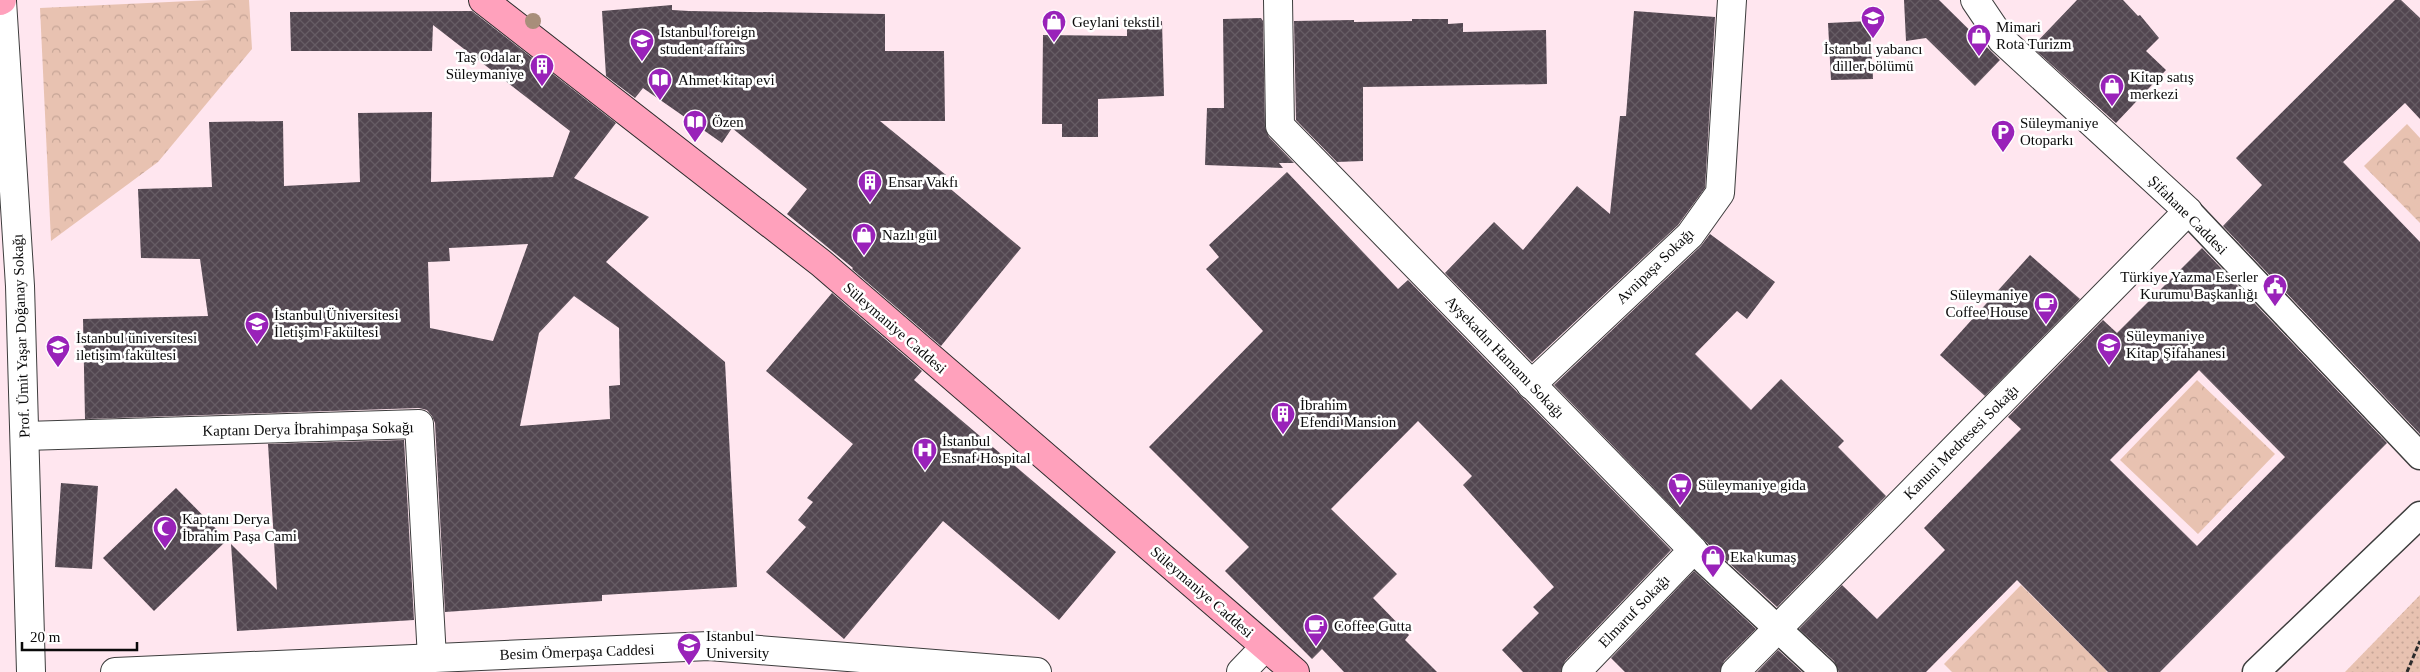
<svg xmlns="http://www.w3.org/2000/svg" width="2420" height="672" viewBox="0 0 2420 672" font-family="'Times New Roman',serif">
<style>
.grass{fill:url(#grass-dots)}
.park{fill:url(#park-crowns)}
.building{fill:url(#building-cross-hatch);fill-rule:evenodd}
.lines{fill:none;stroke-linecap:round;stroke-linejoin:round}
.pedestrian-casing{stroke:#3d3d3d;stroke-width:29}
.minor-casing{stroke:#3d3d3d;stroke-width:30}
.secondary-casing{stroke:#2c2c2c;stroke-width:30}
.path{stroke:#2c2c2c;stroke-width:3;stroke-dasharray:5 2.5;stroke-linecap:butt}
.pedestrian{stroke:#fff;stroke-width:26}
.minor{stroke:#fff;stroke-width:28}
.secondary{stroke:#ffa1bc;stroke-width:28}
.tree{fill:#a88e7a}
.labels{text-anchor:middle;dominant-baseline:central;stroke-width:5;stroke-linejoin:round;paint-order:stroke}
.poi-label{font-size:15px;fill:#0a0a0a;stroke:#fff;text-anchor:start}
.street-label{font-size:15px;fill:#0a0a0a;stroke:#fff}
</style>
<defs>
<pattern id="grass-dots" width="8" height="8" patternUnits="userSpaceOnUse" patternTransform="scale(1.25)"><rect width="8" height="8" fill="#e8c2b1"/><path d="M2 2h.1M6 6h.1" fill="none" stroke="#c6a597" stroke-width="1.8" stroke-linecap="round"/></pattern>
<pattern id="park-crowns" width="20" height="18" patternUnits="userSpaceOnUse" patternTransform="scale(1.25)"><rect width="20" height="18" fill="#e8c2b1"/><path d="M2 6a3 3 0 1 1 6 0M12 15a3 3 0 1 1 6 0" fill="none" stroke="#c6a597"/></pattern>
<pattern id="building-cross-hatch" width="8" height="8" patternUnits="userSpaceOnUse" patternTransform="scale(1.25)"><rect width="8" height="8" fill="#524650"/><path d="M0 0l8 8M0 8l8-8" fill="none" stroke="#665c64"/></pattern>
</defs>
<rect width="100%" height="100%" fill="#ffe6ef"/>
<path class="grass" d="M 2420,595 L 2420,672 L 2345,672 Z"/>
<g class="park">
<path d="M 212,0 L 249,0 L 252,49 L 158,162 L 51,241 L 40,8 Z"/>
<path d="M 2407,124 L 2420,138 L 2420,223 L 2364,166 Z"/>
<path d="M 2197,380 L 2275,454 L 2198,534 L 2120,460 Z"/>
<path d="M 2021,585 L 2107,671 L 2106,672 L 1952,672 L 1944,664 Z"/>
</g>
<g class="building">
<path d="M 1904,0 L 1939,0 L 2000,60 L 1975,86 L 1926,38 L 1906,41 Z"/>
<path d="M 2077,0 L 2123,0 L 2138,16 L 2140,15 L 2159,38 L 2146,51 L 2166,70 L 2116,123 L 2032,47 Z"/>
<path d="M 2395,0 L 2401,0 L 2420,18 L 2420,119 L 2405,103 L 2343,162 L 2420,242 L 2420,434 L 2223,226 L 2262,185 L 2236,158 Z"/>
<path d="M 672,5 L 672,10 L 689,11 L 885,14 L 885,51 L 944,51 L 945,121 L 880,121 L 946,175 L 941,181 L 1021,248 L 941,346 L 852,269 L 853,268 L 787,214 L 807,189 L 732,128 L 722,143 L 643,88 L 635,98 L 606,76 L 602,11 Z"/>
<path d="M 472,11 L 616,123 L 574,178 L 649,217 L 606,262 L 725,362 L 737,587 L 602,595 L 602,601 L 445,612 L 435,423 L 432,416 L 427,410 L 419,408 L 85,419 L 83,319 L 208,316 L 200,259 L 141,258 L 138,189 L 212,187 L 209,122 L 283,121 L 284,186 L 360,182 L 358,113 L 432,112 L 431,182 L 553,177 L 570,131 L 433,25 L 432,51 L 291,51 L 290,12 ZM 528,244 L 493,341 L 430,328 L 428,262 L 450,261 L 449,248 ZM 574,296 L 619,328 L 620,385 L 609,386 L 610,419 L 520,426 L 539,333 Z"/>
<path d="M 1634,11 L 1715,17 L 1705,188 L 1678,225 L 1532,362 L 1445,273 L 1494,222 L 1523,250 L 1577,186 L 1610,214 L 1620,116 L 1626,116 Z"/>
<path d="M 1261,18 L 1263,21 L 1265,127 L 1269,137 L 1294,163 L 1279,163 L 1283,168 L 1205,165 L 1207,108 L 1224,108 L 1223,19 Z"/>
<path d="M 1412,19 L 1448,19 L 1448,24 L 1463,23 L 1463,32 L 1546,30 L 1547,84 L 1363,87 L 1363,161 L 1337,162 L 1296,120 L 1294,21 L 1354,20 L 1354,22 L 1412,21 Z"/>
<path d="M 1162,21 L 1164,96 L 1098,99 L 1098,137 L 1062,137 L 1062,124 L 1042,124 L 1043,35 L 1127,36 L 1127,22 Z"/>
<path d="M 1870,21 L 1873,79 L 1831,80 L 1828,23 Z"/>
<path d="M 1287,172 L 1398,289 L 1408,280 L 1671,550 L 1565,661 L 1561,672 L 1523,672 L 1502,650 L 1539,613 L 1533,607 L 1554,587 L 1463,485 L 1472,476 L 1418,421 L 1331,509 L 1397,574 L 1373,598 L 1409,635 L 1405,640 L 1437,672 L 1344,672 L 1322,649 L 1312,659 L 1225,571 L 1249,547 L 1149,447 L 1263,331 L 1206,269 L 1219,257 L 1209,245 Z"/>
<path d="M 1710,234 L 1775,282 L 1747,319 L 1737,311 L 1695,354 L 1751,410 L 1781,379 L 1844,441 L 1838,447 L 1886,496 L 1777,607 L 1705,541 L 1554,385 L 1701,246 Z"/>
<path d="M 2202,248 L 2387,443 L 2160,672 L 2108,672 L 2017,580 L 1926,672 L 1839,672 L 1834,661 L 1799,629 L 1842,585 L 1877,619 L 1945,550 L 1924,528 L 2021,429 L 2008,417 L 2103,320 L 2117,333 ZM 2199,370 L 2285,457 L 2197,546 L 2110,460 Z"/>
<path d="M 2030,255 L 2080,299 L 1985,396 L 1940,355 Z"/>
<path d="M 832,293 L 922,371 L 914,380 L 1116,552 L 1059,620 L 943,521 L 844,639 L 766,572 L 806,527 L 798,520 L 813,502 L 807,498 L 853,444 L 766,371 Z"/>
<path d="M 404,440 L 414,620 L 237,631 L 231,544 L 277,590 L 268,444 Z"/>
<path d="M 61,483 L 98,486 L 92,569 L 55,567 Z"/>
<path d="M 176,488 L 227,540 L 154,611 L 103,558 Z"/>
<path d="M 1694,571 L 1756,629 L 1724,661 L 1720,672 L 1625,672 L 1611,658 Z"/>
<path d="M 1778,650 L 1802,672 L 1757,672 Z"/>
</g>
<g class="lines">
<defs>
<g id="pedestrian">
<path d="M 2188,211 L 2420,456"/>
<path d="M 1693,550 L 1824,672"/>
<path d="M 2256,672 L 2420,515"/>
</g>
<g id="minor">
<path d="M 1278,0 L 1280,126 L 1693,550 L 1576,672"/>
<path d="M 2,1 L 20,286 L 31,672"/>
<path d="M 1531,385 L 1690,235 L 1720,193 L 1732,0"/>
<path d="M 25,436 L 419,424 L 432,658"/>
<path d="M 115,672 L 709,646 L 1037,672"/>
<path d="M 1241,672 L 1265,647"/>
<path d="M 1735,672 L 2188,211 L 2002,40 L 1975,0"/>
</g>
<g id="secondary">
<path d="M 483,0 L 821,263 L 1295,672"/>
<path d="M 0,1 L 2,0"/>
</g>
</defs>
<use href="#pedestrian" class="pedestrian-casing"/>
<use href="#minor" class="minor-casing"/>
<use href="#secondary" class="secondary-casing"/>
<path class="path" d="M 2407,672 L 2420,641"/>
<use href="#pedestrian" class="pedestrian"/>
<use href="#minor" class="minor"/>
<use href="#secondary" class="secondary"/>
</g>
<circle class="tree" cx="533" cy="21" r="8"/>
<defs>
<symbol id="university-pin" viewBox="-11 -11 22 30"><path d="M0 17L-7.5 6A9.5 9.5 0 1 1 7.5 6Z" fill="#9922b9" stroke="#fff"/><path d="M0-5L7-2L0 1L-7-2ZM-4 1L0 2.5L4 1V4Q0 6-4 4Z" fill="#fff"/></symbol>
<symbol id="shop-pin" viewBox="-11 -11 22 30"><path d="M0 17L-7.5 6A9.5 9.5 0 1 1 7.5 6Z" fill="#9922b9" stroke="#fff"/><path d="M-5-2.5h2.3a2.7 3.5 0 0 1 5.4 0H5L5.5 6h-11ZM-1.5-2.5h3a1.5 2.3 0 0 0-3 0Z" fill="#fff"/></symbol>
<symbol id="building-pin" viewBox="-11 -11 22 30"><path d="M0 17L-7.5 6A9.5 9.5 0 1 1 7.5 6Z" fill="#9922b9" stroke="#fff"/><path d="M-4-6H4V6H1V3H-1V6H-4ZM-2.5-4.3h1.7v1.8h-1.7ZM.8-4.3h1.7v1.8H.8ZM-2.5-1h1.7V.8h-1.7ZM.8-1h1.7V.8H.8Z" fill="#fff"/></symbol>
<symbol id="library-pin" viewBox="-11 -11 22 30"><path d="M0 17L-7.5 6A9.5 9.5 0 1 1 7.5 6Z" fill="#9922b9" stroke="#fff"/><path d="M-6-4Q-3-5.5-.7-3.5V5Q-3 3-6 4ZM6-4Q3-5.5 .7-3.5V5Q3 3 6 4Z" fill="#fff"/></symbol>
<symbol id="parking-pin" viewBox="-11 -11 22 30"><path d="M0 17L-7.5 6A9.5 9.5 0 1 1 7.5 6Z" fill="#9922b9" stroke="#fff"/><path d="M-3.5-5.5H1a3.5 3.5 0 0 1 0 7H-1V5.5H-3.5ZM-1-3.4V-.6H.8a1.4 1.4 0 0 0 0-2.8Z" fill="#fff"/></symbol>
<symbol id="civic-pin" viewBox="-11 -11 22 30"><path d="M0 17L-7.5 6A9.5 9.5 0 1 1 7.5 6Z" fill="#9922b9" stroke="#fff"/><path d="M-.6-6.5H3V-4.5H.6V-3L4-1V1h2V6H-6V1h2V-1L-.6-3ZM-1.2 2.5V6h2.4V2.5Z" fill="#fff"/></symbol>
<symbol id="cafe-pin" viewBox="-11 -11 22 30"><path d="M0 17L-7.5 6A9.5 9.5 0 1 1 7.5 6Z" fill="#9922b9" stroke="#fff"/><path d="M-5.5-4.5H6V0H3Q3 3.5 0 3.5H-2.5Q-5.5 3.5-5.5 0ZM3-3.2v2h1.7v-2ZM-6 4.5H4V6H-6Z" fill="#fff"/></symbol>
<symbol id="school-pin" viewBox="-11 -11 22 30"><path d="M0 17L-7.5 6A9.5 9.5 0 1 1 7.5 6Z" fill="#9922b9" stroke="#fff"/><path d="M0-5L7-2L0 1L-7-2ZM-4 1L0 2.5L4 1V4Q0 6-4 4Z" fill="#fff"/></symbol>
<symbol id="hospital-pin" viewBox="-11 -11 22 30"><path d="M0 17L-7.5 6A9.5 9.5 0 1 1 7.5 6Z" fill="#9922b9" stroke="#fff"/><path d="M-5-5h3v3.5h4V-5h3V5h-3V1.5h-4V5h-3Z" fill="#fff"/></symbol>
<symbol id="supermarket-pin" viewBox="-11 -11 22 30"><path d="M0 17L-7.5 6A9.5 9.5 0 1 1 7.5 6Z" fill="#9922b9" stroke="#fff"/><path d="M-6-5.5h2.5l.6 2H6L4.5 2H-2.5L-4.4-4H-6ZM-1.5 3.2a1.3 1.3 0 1 0 .1 0ZM3 3.2a1.3 1.3 0 1 0 .1 0Z" fill="#fff"/></symbol>
<symbol id="mosque-pin" viewBox="-11 -11 22 30"><path d="M0 17L-7.5 6A9.5 9.5 0 1 1 7.5 6Z" fill="#9922b9" stroke="#fff"/><path d="M3.5-4.9A6 6 0 1 0 3.5 4.9A5 5 0 1 1 3.5-4.9Z" fill="#fff"/></symbol>
</defs>
<g fill-rule="evenodd">
<use href="#university-pin" x="1859" y="4" width="28" height="38"/>
<use href="#shop-pin" x="1040" y="8" width="28" height="38"/>
<use href="#shop-pin" x="1965" y="22" width="28" height="38"/>
<use href="#university-pin" x="628" y="27" width="28" height="38"/>
<use href="#building-pin" x="528" y="52" width="28" height="38"/>
<use href="#library-pin" x="646" y="66" width="28" height="38"/>
<use href="#shop-pin" x="2098" y="72" width="28" height="38"/>
<use href="#library-pin" x="681" y="108" width="28" height="38"/>
<use href="#parking-pin" x="1989" y="118" width="28" height="38"/>
<use href="#building-pin" x="856" y="168" width="28" height="38"/>
<use href="#shop-pin" x="850" y="221" width="28" height="38"/>
<use href="#civic-pin" x="2261" y="272" width="28" height="38"/>
<use href="#cafe-pin" x="2032" y="290" width="28" height="38"/>
<use href="#university-pin" x="243" y="310" width="28" height="38"/>
<use href="#school-pin" x="2095" y="331" width="28" height="38"/>
<use href="#university-pin" x="44" y="333" width="28" height="38"/>
<use href="#building-pin" x="1269" y="400" width="28" height="38"/>
<use href="#hospital-pin" x="911" y="436" width="28" height="38"/>
<use href="#supermarket-pin" x="1666" y="471" width="28" height="38"/>
<use href="#mosque-pin" x="151" y="514" width="28" height="38"/>
<use href="#shop-pin" x="1699" y="543" width="28" height="38"/>
<use href="#cafe-pin" x="1302" y="612" width="28" height="38"/>
<use href="#university-pin" x="675" y="631" width="28" height="38"/>
</g>
<g class="labels">
<g class="poi-label">
<text x="1072" y="22">Geylani tekstil</text>
<text x="1996" y="27">Mimari<tspan x="1996" dy="17">Rota Turizm</tspan></text>
<text x="660" y="32">Istanbul foreign<tspan x="660" dy="17">student affairs</tspan></text>
<text x="1873" y="49" text-anchor="middle">İstanbul yabancı<tspan x="1873" dy="17">diller bölümü</tspan></text>
<text x="524" y="57" text-anchor="end">Taş Odalar,<tspan x="524" dy="17">Süleymaniye</tspan></text>
<text x="2130" y="77">Kitap satış<tspan x="2130" dy="17">merkezi</tspan></text>
<text x="678" y="80">Ahmet kitap evi</text>
<text x="712" y="122">Özen</text>
<text x="2020" y="123">Süleymaniye<tspan x="2020" dy="17">Otoparkı</tspan></text>
<text x="888" y="182">Ensar Vakfı</text>
<text x="882" y="235">Nazlı gül</text>
<text x="2258" y="277" text-anchor="end">Türkiye Yazma Eserler<tspan x="2258" dy="17">Kurumu Başkanlığı</tspan></text>
<text x="2028" y="295" text-anchor="end">Süleymaniye<tspan x="2028" dy="17">Coffee House</tspan></text>
<text x="274" y="315">İstanbul Üniversitesi<tspan x="274" dy="17">İletişim Fakültesi</tspan></text>
<text x="2126" y="336">Süleymaniye<tspan x="2126" dy="17">Kitap Şifahanesi</tspan></text>
<text x="76" y="338">İstanbul üniversitesi<tspan x="76" dy="17">iletişim fakültesi</tspan></text>
<text x="1300" y="405">İbrahim<tspan x="1300" dy="17">Efendi Mansion</tspan></text>
<text x="942" y="441">İstanbul<tspan x="942" dy="17">Esnaf Hospital</tspan></text>
<text x="1698" y="485">Süleymaniye gida</text>
<text x="182" y="519">Kaptanı Derya<tspan x="182" dy="17">İbrahim Paşa Cami</tspan></text>
<text x="1730" y="557">Eka kumaş</text>
<text x="1334" y="626">Coffee Gutta</text>
<text x="706" y="636">Istanbul<tspan x="706" dy="17">University</tspan></text>
</g>
<g class="street-label">
<text transform="translate(2188 215) rotate(45)">Şifahane Caddesi</text>
<text transform="translate(1655 266) rotate(-44)">Avnipaşa Sokağı</text>
<text transform="translate(895 328) rotate(41)">Süleymaniye Caddesi</text>
<text transform="translate(21 336) rotate(-92)">Prof. Ümit Yaşar Doğanay Sokağı</text>
<text transform="translate(1505 357) rotate(46)">Ayşekadın Hamamı Sokağı</text>
<text transform="translate(308 429) rotate(-1)">Kaptanı Derya İbrahimpaşa Sokağı</text>
<text transform="translate(1961 442) rotate(-45)">Kanuni Medresesi Sokağı</text>
<text transform="translate(1202 592) rotate(41)">Süleymaniye Caddesi</text>
<text transform="translate(1634 611) rotate(-46)">Elmaruf Sokağı</text>
<text transform="translate(577 652) rotate(-2)">Besim Ömerpaşa Caddesi</text>
</g>
</g>
<path d="M22 642v8h115v-8" fill="none" stroke="#0a0a0a" stroke-width="2.5"/>
<text x="30" y="642" font-size="15" fill="#0a0a0a" stroke="#ffffff" stroke-width="4" paint-order="stroke">20 m</text>
</svg>
